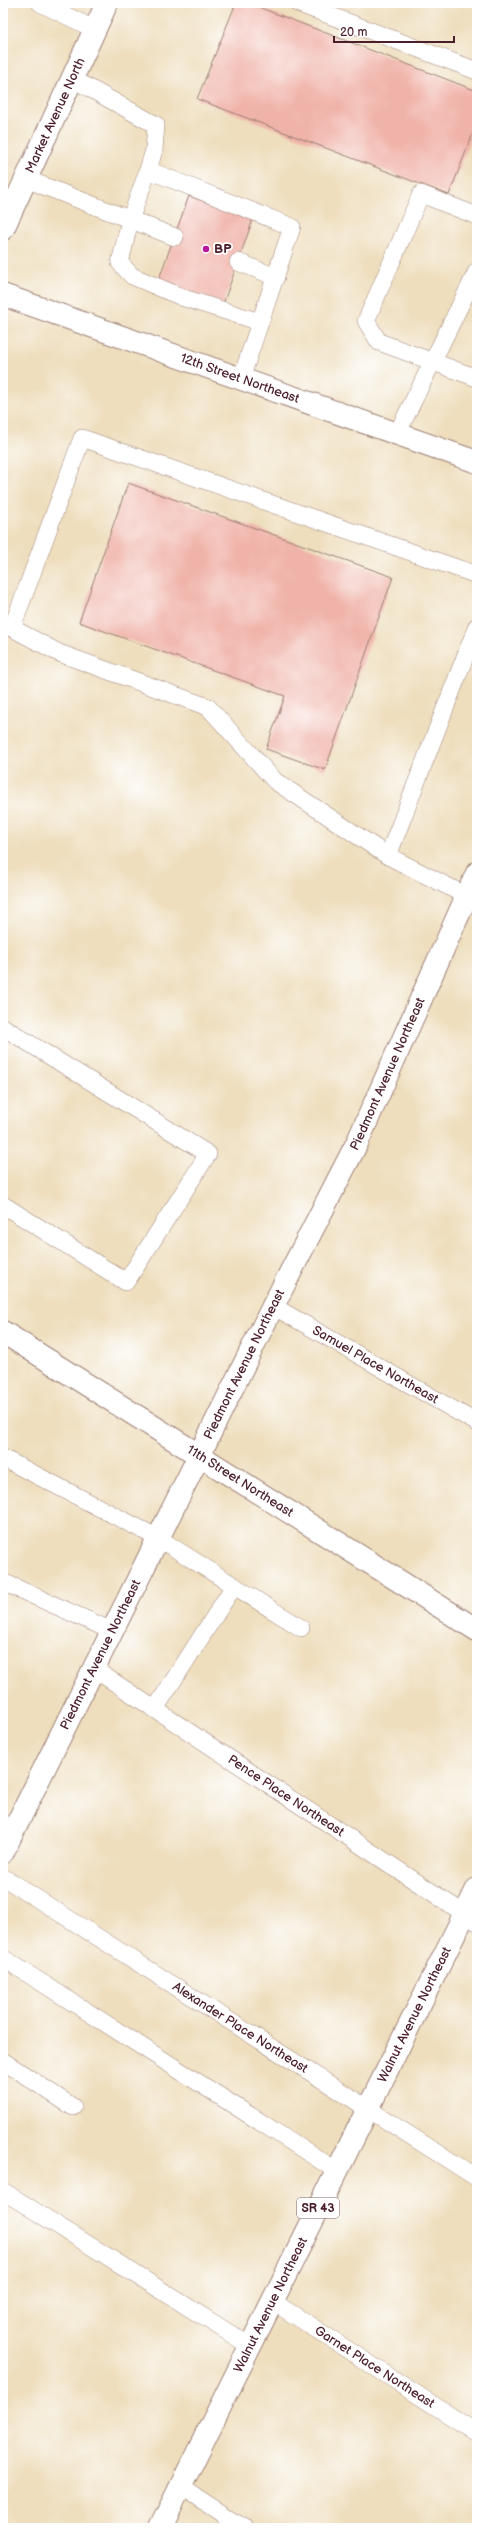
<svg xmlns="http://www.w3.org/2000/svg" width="480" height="2531" viewBox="0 0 480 2531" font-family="'Balsamiq Sans',sans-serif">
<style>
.building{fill:#f0b3a9}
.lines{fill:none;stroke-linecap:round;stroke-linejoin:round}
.service-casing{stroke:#9c7e74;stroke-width:18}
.minor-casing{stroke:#9c7e74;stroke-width:24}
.tertiary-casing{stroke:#9c7e74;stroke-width:24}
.secondary-casing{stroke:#9c7e74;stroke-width:24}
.primary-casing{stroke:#9c7e74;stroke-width:24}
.service{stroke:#fff;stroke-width:17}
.minor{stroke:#fff;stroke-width:22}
.tertiary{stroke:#fff;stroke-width:22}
.secondary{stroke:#fff;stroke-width:22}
.primary{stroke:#fff;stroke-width:22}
.poi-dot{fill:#b5179e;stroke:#fff;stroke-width:1.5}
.labels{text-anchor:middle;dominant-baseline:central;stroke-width:3.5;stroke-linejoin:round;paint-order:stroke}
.shield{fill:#fff;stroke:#80626b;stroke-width:1}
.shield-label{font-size:12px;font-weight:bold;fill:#4a1f2b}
.street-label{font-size:13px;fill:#4a1f2b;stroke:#fff}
.poi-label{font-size:13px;font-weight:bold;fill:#4a1f2b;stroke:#fff;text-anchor:start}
</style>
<rect width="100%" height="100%" fill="#fff"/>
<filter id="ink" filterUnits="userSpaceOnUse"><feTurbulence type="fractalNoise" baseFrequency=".025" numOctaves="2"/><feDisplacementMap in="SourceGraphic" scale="8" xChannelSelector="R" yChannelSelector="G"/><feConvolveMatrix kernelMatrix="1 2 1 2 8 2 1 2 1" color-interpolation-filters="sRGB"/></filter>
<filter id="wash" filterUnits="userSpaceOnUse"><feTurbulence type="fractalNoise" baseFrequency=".012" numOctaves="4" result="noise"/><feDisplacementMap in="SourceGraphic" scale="16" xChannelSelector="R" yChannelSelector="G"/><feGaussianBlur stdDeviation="0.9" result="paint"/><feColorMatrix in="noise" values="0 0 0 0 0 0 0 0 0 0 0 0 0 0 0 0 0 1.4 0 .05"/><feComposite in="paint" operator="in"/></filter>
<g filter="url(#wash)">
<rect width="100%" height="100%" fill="#eedebd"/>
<g id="blocks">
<g class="building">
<path d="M 236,3 L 248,3 L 477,91 L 477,123 L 449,195 L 197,99 Z"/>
<path d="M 189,196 L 253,219 L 222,307 L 157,284 Z"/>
<path d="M 128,483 L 393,577 L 325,770 L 266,749 L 285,696 L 79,622 Z"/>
</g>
</g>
</g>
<g filter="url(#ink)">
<use href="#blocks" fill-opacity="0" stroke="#9c7e74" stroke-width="1"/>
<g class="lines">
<defs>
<g id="service">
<path d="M 40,3 L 94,29"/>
<path d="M 297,3 L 477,71"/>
<path d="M 71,78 L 156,125 L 154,150 L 148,170 L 292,227 L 241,379"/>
<path d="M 148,170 L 130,220 L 120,263 L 132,276 L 184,298 L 260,322"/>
<path d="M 26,179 L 175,237"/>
<path d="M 477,216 L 421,194 L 366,321 L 379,342 L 477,378"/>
<path d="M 238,262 L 276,277"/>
<path d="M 397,434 L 477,271"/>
<path d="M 3,626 L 12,628 L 82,438 L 477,575"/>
<path d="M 477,626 L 388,856 L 465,895 L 477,899"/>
<path d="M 12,628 L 59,653 L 208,707 L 275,781 L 388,856"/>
<path d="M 3,1027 L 208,1154 L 126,1282 L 3,1205"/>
<path id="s1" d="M 273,1306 L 477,1423"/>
<path d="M 3,1458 L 158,1538 L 301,1628"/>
<path d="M 3,1582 L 112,1631"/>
<path id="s2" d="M 94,1669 L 477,1922"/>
<path d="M 155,1709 L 234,1586"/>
<path id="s3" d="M 3,1877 L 477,2178"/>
<path d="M 3,1958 L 337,2171"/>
<path d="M 3,2061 L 73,2107"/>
<path d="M 3,2191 L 250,2346"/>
<path id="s4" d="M 272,2301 L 477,2433"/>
<path d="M 181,2487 L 244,2528"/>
</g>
<g id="minor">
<path id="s5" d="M 3,1332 L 477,1630"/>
<path id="s6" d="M 3,1852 L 273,1306 L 357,1143 L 477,873"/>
</g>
<g id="tertiary">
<path id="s7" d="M 3,229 L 107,3"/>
</g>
<g id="secondary">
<path id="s8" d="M 3,295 L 477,462"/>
</g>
<g id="primary">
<path id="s9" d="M 160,2528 L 477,1889"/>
</g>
</defs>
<use href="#service" class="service-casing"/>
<use href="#minor" class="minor-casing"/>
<use href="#tertiary" class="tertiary-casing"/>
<use href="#secondary" class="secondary-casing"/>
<use href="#primary" class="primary-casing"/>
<use href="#service" class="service"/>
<use href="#minor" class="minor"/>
<use href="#tertiary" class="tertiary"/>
<use href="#secondary" class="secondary"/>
<use href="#primary" class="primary"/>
</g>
</g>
<circle class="poi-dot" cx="206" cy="249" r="4"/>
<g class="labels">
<rect class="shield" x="297" y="2198" width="42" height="20" rx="3"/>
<g class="shield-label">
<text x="318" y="2208">SR 43</text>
</g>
<g class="street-label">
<text stroke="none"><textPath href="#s7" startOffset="125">Market Avenue North</textPath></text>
<text stroke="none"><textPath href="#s8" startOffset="251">12th Street Northeast</textPath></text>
<text stroke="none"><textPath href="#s6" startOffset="868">Piedmont Avenue Northeast</textPath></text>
<text stroke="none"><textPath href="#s1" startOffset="118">Samuel Place Northeast</textPath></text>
<text stroke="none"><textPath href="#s6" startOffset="544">Piedmont Avenue Northeast</textPath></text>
<text stroke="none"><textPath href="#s5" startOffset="280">11th Street Northeast</textPath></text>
<text stroke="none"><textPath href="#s6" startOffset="220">Piedmont Avenue Northeast</textPath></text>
<text stroke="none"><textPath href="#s2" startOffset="230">Pence Place Northeast</textPath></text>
<text stroke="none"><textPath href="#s9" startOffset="573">Walnut Avenue Northeast</textPath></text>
<text stroke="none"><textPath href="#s3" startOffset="281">Alexander Place Northeast</textPath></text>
<text stroke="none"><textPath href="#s9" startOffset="249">Walnut Avenue Northeast</textPath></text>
<text stroke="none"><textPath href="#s4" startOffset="122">Garnet Place Northeast</textPath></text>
</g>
<g class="poi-label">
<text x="214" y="249">BP</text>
</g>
</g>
<rect width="480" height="2531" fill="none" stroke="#fff" stroke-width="16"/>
<path d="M334 36v6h120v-6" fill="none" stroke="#4a1f2b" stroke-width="2"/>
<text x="340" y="36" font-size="12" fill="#4a1f2b" stroke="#ffffff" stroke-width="3" paint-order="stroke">20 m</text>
</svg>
